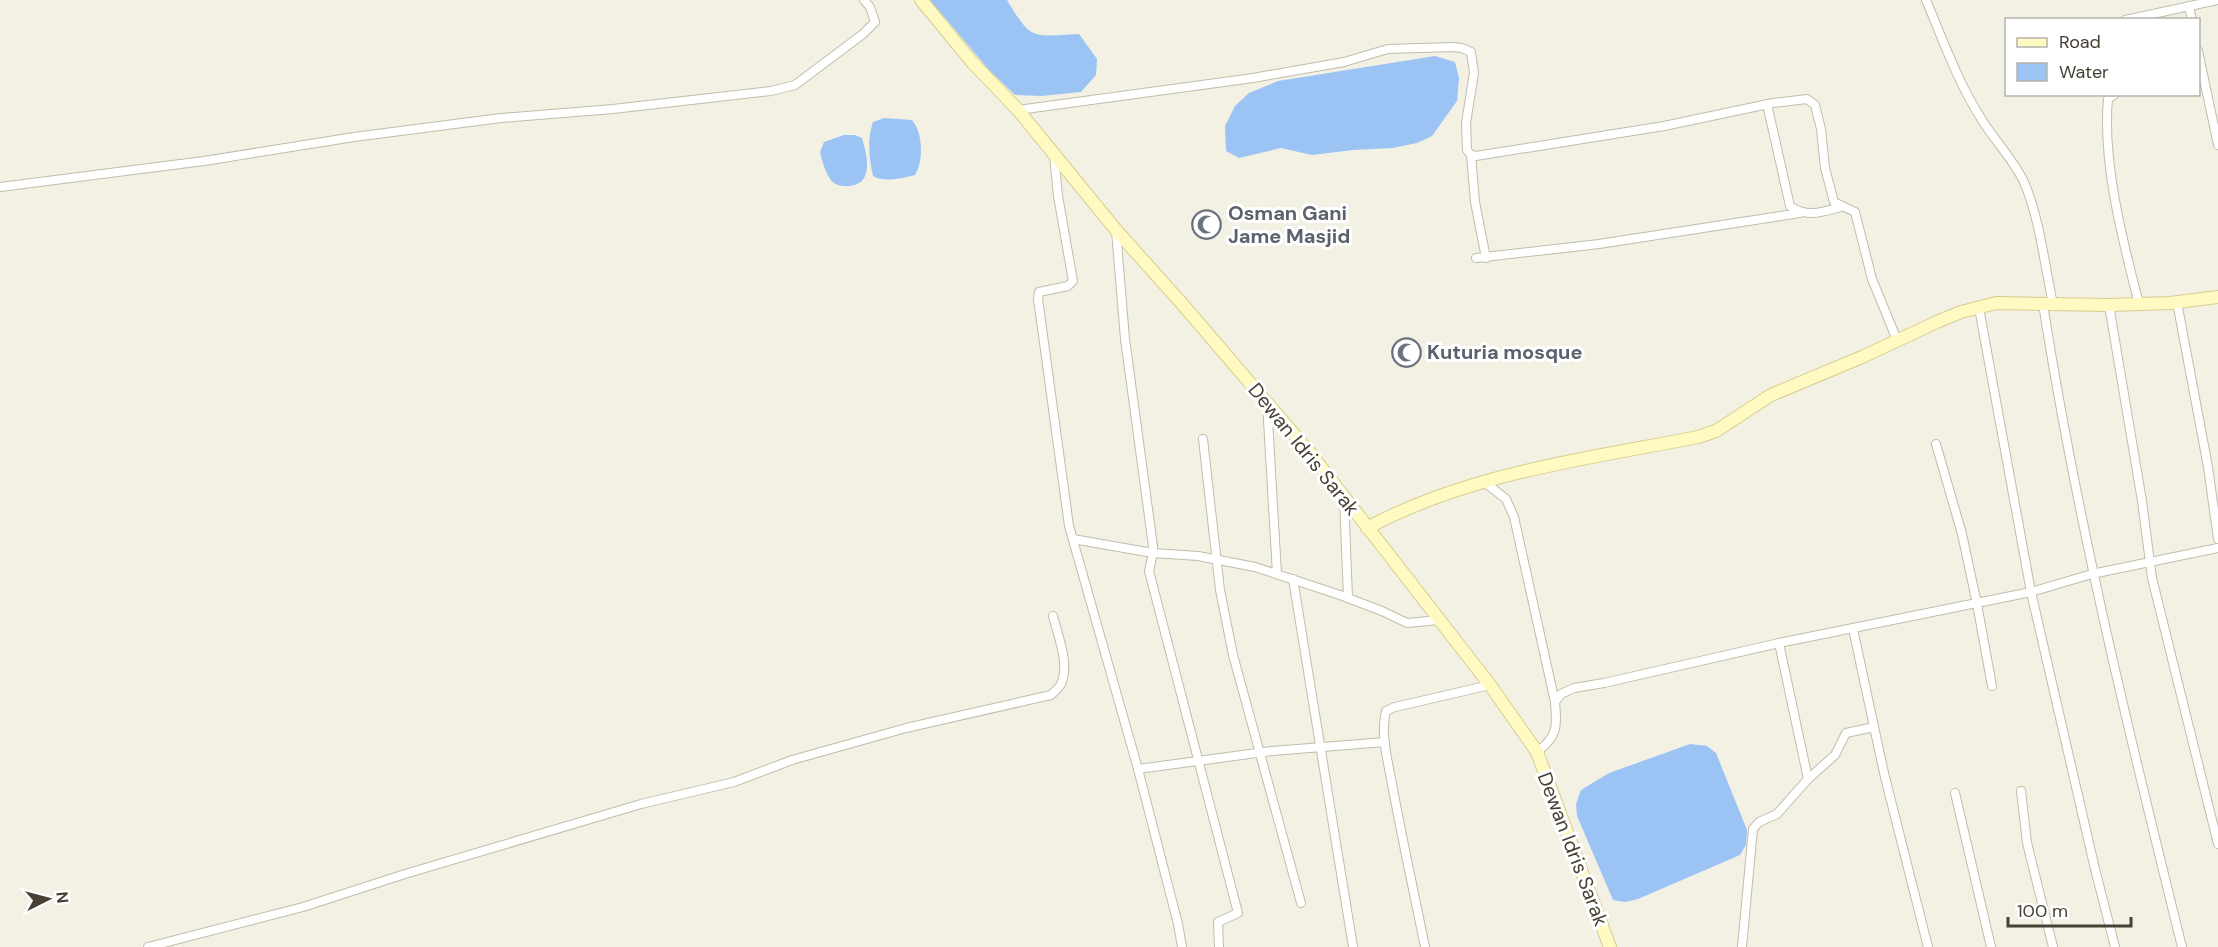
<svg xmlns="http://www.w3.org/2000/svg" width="2218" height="947" viewBox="0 0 2218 947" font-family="'DM Sans',sans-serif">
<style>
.water{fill:#9bc4f5}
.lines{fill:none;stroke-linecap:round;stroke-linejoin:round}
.street-casing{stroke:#c2bda9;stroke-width:10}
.secondary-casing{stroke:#d6ce90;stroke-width:14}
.street{stroke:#fff;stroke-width:8}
.secondary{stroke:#fff9c2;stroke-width:12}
.labels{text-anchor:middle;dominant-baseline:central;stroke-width:6;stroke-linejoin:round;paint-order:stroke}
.worship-label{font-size:20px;font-weight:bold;fill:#5b616d;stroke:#fff;text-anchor:start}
.street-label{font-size:20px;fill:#464133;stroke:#fff}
</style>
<rect width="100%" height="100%" fill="#f3f1e4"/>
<g class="water">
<path d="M 930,0 L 1007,0 C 1032,42 1032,36 1079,34 L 1097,59 L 1096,75 L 1081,92 L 1041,96 L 1015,95 L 989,70 Z"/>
<path d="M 1435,56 L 1455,62 L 1459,78 L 1457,101 L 1432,136 L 1417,143 L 1393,148 L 1353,150 L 1312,155 L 1281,148 L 1239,158 L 1226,151 L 1225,126 L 1235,106 L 1249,93 L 1278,81 Z"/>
<path d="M 884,118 L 912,120 C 923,132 924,162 915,175 C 903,178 885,183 873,176 C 869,158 867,139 873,122 Z"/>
<path d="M 844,135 L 855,135 L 862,138 C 865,149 870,164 865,176 C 861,188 837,190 830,179 C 825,171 822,161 820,152 L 824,142 Z"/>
<path d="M 1690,744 L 1707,746 L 1716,753 L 1747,830 L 1746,845 L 1740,855 L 1638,899 L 1625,902 L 1613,900 L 1577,816 L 1576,804 L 1581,790 L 1609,773 Z"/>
</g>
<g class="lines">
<defs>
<g id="street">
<path d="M 1926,0 C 1943,40 1958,83 1982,120 C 1995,141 2012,158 2023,180 C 2039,214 2045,267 2053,304"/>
<path d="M 2189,6 L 2192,20"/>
<path d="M 2125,20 L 2218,0"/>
<path d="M 2198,51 L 2218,145"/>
<path d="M 2115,94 L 2108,99 C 2102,162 2123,242 2139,304"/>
<path d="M 1767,104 L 1790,206 C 1807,218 1822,212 1841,207"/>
<path d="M 1018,110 L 1253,78 L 1344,62 L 1388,49 L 1452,47 L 1462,48 L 1471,52 L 1474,73 L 1466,123 L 1467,150 L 1471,155 L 1476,156 L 1664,126 L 1773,103 L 1807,99 L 1815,105 L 1821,129 L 1825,168 L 1834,202 L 1855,212 L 1872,279 L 1897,340"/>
<path d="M 1054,155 L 1058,196 L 1073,281 L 1068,286 L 1039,292 L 1038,299 L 1069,526 L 1138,769"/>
<path d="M 1471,155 L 1475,202 L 1486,258"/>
<path d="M 0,187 L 204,161 L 354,137 L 501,118 L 613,109 L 771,91 L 795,85 L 863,34 L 875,22 L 870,7 L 864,0"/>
<path d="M 1116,231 L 1125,339 L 1153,546 L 1153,553 L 1149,571 L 1238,913 L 1218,922 L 1219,947"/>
<path d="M 1476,258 L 1599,244 L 1800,213"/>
<path d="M 2177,302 L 2208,467 L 2218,539"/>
<path d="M 2043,304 C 2077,521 2129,734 2182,947"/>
<path d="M 2109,305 L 2142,501 L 2152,578 L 2218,844"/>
<path d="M 1979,308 L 2031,592 L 2095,869 L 2115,947"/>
<path d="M 1267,403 L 1277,574"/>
<path d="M 1203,439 L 1220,590 L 1233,655 L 1301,903"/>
<path d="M 1936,444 L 1962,534 L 1977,604 L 1992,686"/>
<path d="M 1483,481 L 1506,499 L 1514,517 L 1555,702 C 1557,727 1558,736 1537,752"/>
<path d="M 1344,498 L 1348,598"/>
<path d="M 1073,539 L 1153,553 L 1198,556 L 1255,567 L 1340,595 L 1382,611 L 1407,623 L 1439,620"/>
<path d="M 1293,579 L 1353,947"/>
<path d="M 1853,629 L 1884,773 L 1928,947"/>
<path d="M 1779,643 L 1808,779"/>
<path d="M 1555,702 L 1561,694 L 1574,688 L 1604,683 L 1779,643 L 2031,592 L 2092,574 L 2218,548"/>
<path d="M 2021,791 L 2027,843 L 2053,947"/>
<path d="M 1955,793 L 1991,947"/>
<path d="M 148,947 L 303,907 L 405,874 L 641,804 L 734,782 L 792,760 L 906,728 L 1051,695 C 1054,692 1059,688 1061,684 C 1070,664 1058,636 1053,616"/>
<path d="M 1182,947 L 1178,924 L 1138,769 L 1272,751 L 1385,742"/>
<path d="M 1425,947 C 1414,893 1402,838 1392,784 C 1388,761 1380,734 1386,711 L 1395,707 L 1490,685"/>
<path d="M 1742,947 L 1753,829 L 1759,822 L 1777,814 L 1808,779 L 1835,755 L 1846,733 L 1874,727"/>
</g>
<g id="secondary">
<path d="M 921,0 L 972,62 L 1018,110 L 1116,230 L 1184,306 L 1310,453 L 1490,685 L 1537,752 L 1610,947"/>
<path d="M 1367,528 C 1469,473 1586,459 1698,437 L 1716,431 L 1771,395 L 1862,357 L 1939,321 L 1961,312 L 1996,303 L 2109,305 L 2170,303 L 2218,297"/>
</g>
</defs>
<use href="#street" class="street-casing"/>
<use href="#secondary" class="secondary-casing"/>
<use href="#street" class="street"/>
<use href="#secondary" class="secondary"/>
</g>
<defs>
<symbol id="mosque-ring" viewBox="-11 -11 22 22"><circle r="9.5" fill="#fff" stroke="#6b7280" stroke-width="1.5"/><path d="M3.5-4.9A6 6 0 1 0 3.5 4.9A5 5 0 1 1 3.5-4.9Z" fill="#6b7280"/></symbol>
</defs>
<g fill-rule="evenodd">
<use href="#mosque-ring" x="1190" y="208" width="33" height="33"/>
<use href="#mosque-ring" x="1390" y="336" width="33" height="33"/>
</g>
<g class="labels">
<g class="worship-label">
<text x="1228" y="213">Osman Gani<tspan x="1228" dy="23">Jame Masjid</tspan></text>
<text x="1427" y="352">Kuturia mosque</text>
</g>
<g class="street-label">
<text transform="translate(1304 449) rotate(51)">Dewan Idris Sarak</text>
<text transform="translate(1573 849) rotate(69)">Dewan Idris Sarak</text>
</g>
</g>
<rect x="2005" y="18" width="195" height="78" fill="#ffffff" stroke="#b5b3ad" stroke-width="1.5"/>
<rect x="2017" y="38" width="30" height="9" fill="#fff9c2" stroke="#b5b3ad" stroke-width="1.5"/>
<text x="2059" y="48" font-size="18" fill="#464133">Road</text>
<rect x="2017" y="63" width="30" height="18" fill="#9bc4f5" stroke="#b5b3ad" stroke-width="1.5"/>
<text x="2059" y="78" font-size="18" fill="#464133">Water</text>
<g transform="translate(48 899) rotate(84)" stroke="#ffffff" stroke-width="4.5" paint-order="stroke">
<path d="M0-4.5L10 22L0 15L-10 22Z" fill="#464133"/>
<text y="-9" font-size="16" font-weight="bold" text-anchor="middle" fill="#464133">N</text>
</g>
<path d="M2008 917v9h123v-9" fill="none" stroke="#464133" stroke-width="3"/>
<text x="2017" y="917" font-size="18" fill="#464133" stroke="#ffffff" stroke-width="4.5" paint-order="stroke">100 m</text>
</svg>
